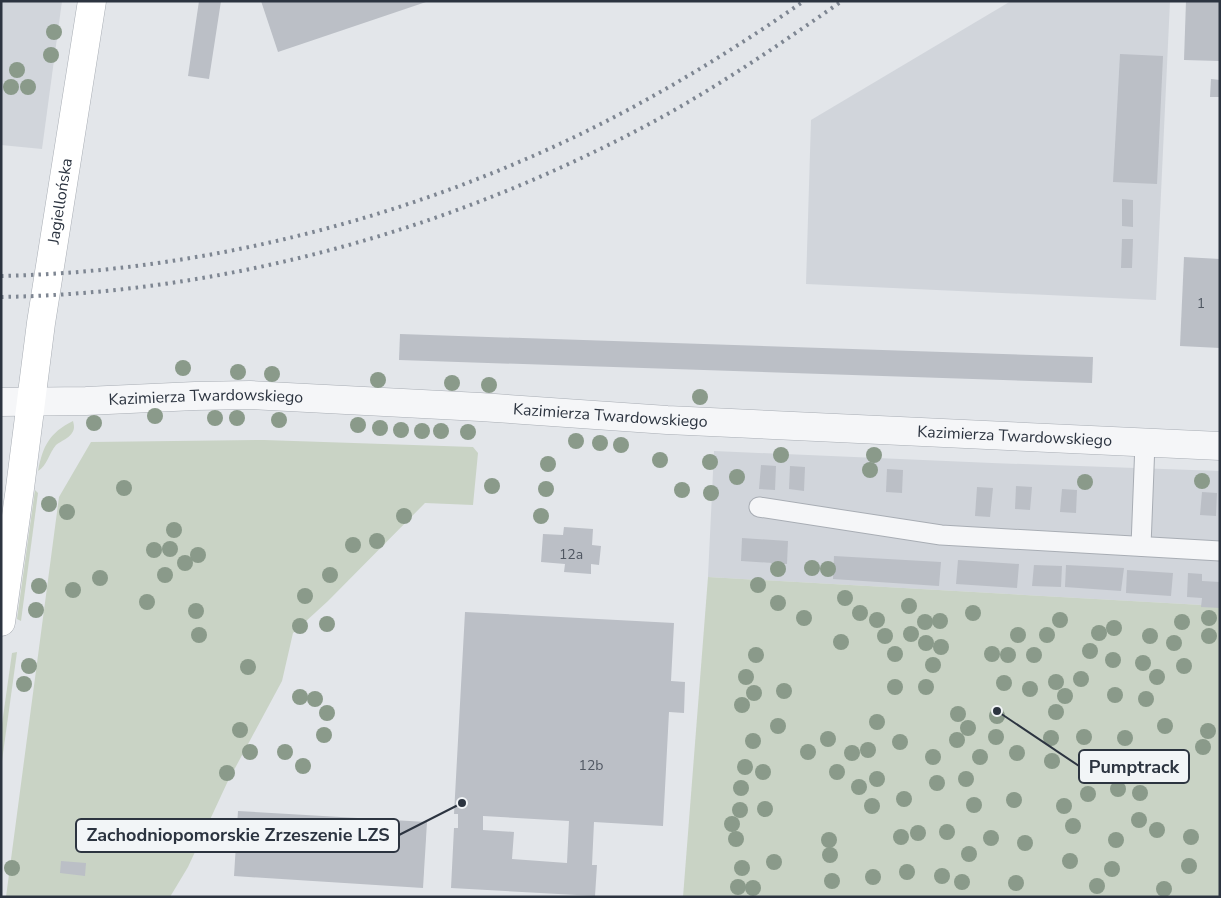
<svg xmlns="http://www.w3.org/2000/svg" width="1221" height="898" viewBox="0 0 1221 898" font-family="'Nunito Sans',sans-serif">
<style>
.built{fill:#d1d5db}
.green{fill:#c9d3c5}
.building{fill:#bbbfc6;fill-rule:evenodd}
.lines{fill:none;stroke-linecap:round;stroke-linejoin:round}
.lane-casing{stroke:#a8adb4;stroke-width:21}
.street-casing{stroke:#a8adb4;stroke-width:29}
.secondary-casing{stroke:#a8adb4;stroke-width:29}
.lane{stroke:#f5f6f8;stroke-width:19}
.street{stroke:#f5f6f8;stroke-width:28}
.secondary{stroke:#fff;stroke-width:28}
.rail{stroke:#7e8692;stroke-width:4;stroke-dasharray:2.5 5;stroke-linecap:butt}
.tree{fill:#8a9a8a}
.labels{text-anchor:middle;dominant-baseline:central;stroke-width:5;stroke-linejoin:round;paint-order:stroke}
.number-label{font-size:14px;fill:#505762}
.street-label{font-size:16px;fill:#2c3440;stroke:#f2f5f7}
.leader{fill:none;stroke:#2c3440;stroke-width:2}
.callout-dot{fill:#2c3440;stroke:#f2f5f7;stroke-width:2}
.callout{fill:#f2f5f7;stroke:#2c3440;stroke-width:2}
.callout-label{font-size:18px;text-anchor:middle;font-weight:bold;fill:#2c3440}
</style>
<rect width="100%" height="100%" fill="#e3e6ea"/>
<g class="built">
<path d="M 1,1 L 62,1 L 42,149 L 1,145 Z"/>
<path d="M 1011,1 L 1170,1 L 1156,300 L 806,284 L 811,120 Z"/>
<path d="M 714,451 L 992,463 L 1220,471 L 1220,606 L 708,577 Z"/>
</g>
<g class="green">
<path d="M 73,421 C 74,425 75,429 72,433 C 69,438 61,441 56,445 C 49,453 47,466 38,471 C 43,446 49,433 73,421 Z"/>
<path d="M 264,440 L 473,447 L 478,453 L 473,505 L 425,503 L 328,601 L 293,633 L 282,681 L 227,783 L 188,867 L 170,897 L 6,897 L 59,497 L 91,442 Z"/>
<path d="M 35,490 L 38,493 L 21,621 L 17,619 Z"/>
<path d="M 708,577 L 1220,606 L 1220,897 L 683,897 Z"/>
<path d="M 17,652 L 1,768 L 1,731 L 12,653 Z"/>
</g>
<g class="building">
<path d="M 199,1 L 221,1 L 209,79 L 188,76 Z"/>
<path d="M 261,1 L 426,1 L 426,2 L 278,52 Z"/>
<path d="M 1186,1 L 1220,1 L 1220,61 L 1184,60 Z"/>
<path d="M 1120,54 L 1163,56 L 1157,184 L 1113,182 Z"/>
<path d="M 1211,79 L 1220,80 L 1220,97 L 1210,97 Z"/>
<path d="M 1122,199 L 1133,200 L 1133,227 L 1122,226 Z"/>
<path d="M 1122,239 L 1133,239 L 1132,268 L 1121,268 Z"/>
<path d="M 1184,257 L 1220,259 L 1220,348 L 1180,346 Z"/>
<path d="M 400,334 L 1093,357 L 1092,383 L 399,360 Z"/>
<path d="M 761,465 L 776,466 L 775,490 L 759,489 Z"/>
<path d="M 790,466 L 805,467 L 804,491 L 789,489 Z"/>
<path d="M 887,469 L 903,470 L 902,493 L 886,492 Z"/>
<path d="M 1016,486 L 1032,487 L 1030,510 L 1015,509 Z"/>
<path d="M 977,487 L 993,488 L 990,517 L 975,516 Z"/>
<path d="M 1062,489 L 1077,490 L 1076,513 L 1060,512 Z"/>
<path d="M 1202,492 L 1217,493 L 1216,516 L 1200,515 Z"/>
<path d="M 564,527 L 593,529 L 592,545 L 601,546 L 599,565 L 591,564 L 591,574 L 564,572 L 565,564 L 541,562 L 543,534 L 563,535 Z"/>
<path d="M 742,538 L 788,541 L 787,564 L 741,561 Z"/>
<path d="M 834,556 L 941,562 L 939,586 L 833,579 Z"/>
<path d="M 958,560 L 1019,564 L 1017,588 L 956,584 Z"/>
<path d="M 1034,565 L 1062,566 L 1061,587 L 1032,586 Z"/>
<path d="M 1066,565 L 1124,568 L 1121,591 L 1065,587 Z"/>
<path d="M 1127,570 L 1173,573 L 1171,596 L 1126,593 Z"/>
<path d="M 1188,573 L 1202,574 L 1202,581 L 1220,582 L 1220,608 L 1201,607 L 1202,598 L 1187,597 Z"/>
<path d="M 465,612 L 674,623 L 671,681 L 685,682 L 684,713 L 669,712 L 663,826 L 594,822 L 592,865 L 597,865 L 595,896 L 451,888 L 454,828 L 458,828 L 458,814 L 454,814 ZM 483,816 L 569,821 L 567,863 L 512,859 L 514,832 L 483,830 Z"/>
<path d="M 238,811 L 427,822 L 423,888 L 234,876 Z"/>
<path d="M 61,861 L 86,863 L 85,876 L 60,873 Z"/>
</g>
<g class="lines">
<defs>
<g id="lane">
<path d="M 759,507 L 941,535 L 1220,551"/>
<path d="M 1141,546 L 1145,443"/>
</g>
<g id="street">
<path id="s1" d="M 1,402 L 86,401 L 195,396 L 250,395 L 480,407 L 667,420 L 1220,446"/>
</g>
<g id="secondary">
<path id="s2" d="M 1,622 L 20,488 L 41,323 L 92,1"/>
</g>
</defs>
<use href="#lane" class="lane-casing"/>
<use href="#street" class="street-casing"/>
<use href="#secondary" class="secondary-casing"/>
<use href="#lane" class="lane"/>
<use href="#street" class="street"/>
<use href="#secondary" class="secondary"/>
<g class="rail">
<path d="M 1,276 C 180,272 362,230 526,159 C 624,117 716,62 804,1"/>
<path d="M 1,297 C 231,293 461,227 662,117 C 725,82 783,42 842,1"/>
</g>
</g>
<g class="tree">
<circle cx="54" cy="32" r="8"/>
<circle cx="51" cy="55" r="8"/>
<circle cx="17" cy="70" r="8"/>
<circle cx="11" cy="87" r="8"/>
<circle cx="28" cy="87" r="8"/>
<circle cx="183" cy="368" r="8"/>
<circle cx="238" cy="372" r="8"/>
<circle cx="272" cy="374" r="8"/>
<circle cx="378" cy="380" r="8"/>
<circle cx="452" cy="383" r="8"/>
<circle cx="489" cy="385" r="8"/>
<circle cx="700" cy="397" r="8"/>
<circle cx="155" cy="416" r="8"/>
<circle cx="215" cy="418" r="8"/>
<circle cx="237" cy="418" r="8"/>
<circle cx="279" cy="420" r="8"/>
<circle cx="94" cy="423" r="8"/>
<circle cx="358" cy="425" r="8"/>
<circle cx="380" cy="428" r="8"/>
<circle cx="401" cy="430" r="8"/>
<circle cx="422" cy="431" r="8"/>
<circle cx="441" cy="431" r="8"/>
<circle cx="468" cy="432" r="8"/>
<circle cx="576" cy="441" r="8"/>
<circle cx="600" cy="443" r="8"/>
<circle cx="621" cy="445" r="8"/>
<circle cx="781" cy="455" r="8"/>
<circle cx="874" cy="455" r="8"/>
<circle cx="660" cy="460" r="8"/>
<circle cx="710" cy="462" r="8"/>
<circle cx="548" cy="464" r="8"/>
<circle cx="870" cy="470" r="8"/>
<circle cx="737" cy="477" r="8"/>
<circle cx="1202" cy="481" r="8"/>
<circle cx="1085" cy="482" r="8"/>
<circle cx="492" cy="486" r="8"/>
<circle cx="124" cy="488" r="8"/>
<circle cx="546" cy="489" r="8"/>
<circle cx="682" cy="490" r="8"/>
<circle cx="711" cy="493" r="8"/>
<circle cx="49" cy="504" r="8"/>
<circle cx="67" cy="512" r="8"/>
<circle cx="404" cy="516" r="8"/>
<circle cx="541" cy="516" r="8"/>
<circle cx="174" cy="530" r="8"/>
<circle cx="377" cy="541" r="8"/>
<circle cx="353" cy="545" r="8"/>
<circle cx="170" cy="549" r="8"/>
<circle cx="154" cy="550" r="8"/>
<circle cx="198" cy="555" r="8"/>
<circle cx="185" cy="563" r="8"/>
<circle cx="812" cy="568" r="8"/>
<circle cx="778" cy="569" r="8"/>
<circle cx="828" cy="569" r="8"/>
<circle cx="165" cy="575" r="8"/>
<circle cx="330" cy="575" r="8"/>
<circle cx="100" cy="578" r="8"/>
<circle cx="758" cy="585" r="8"/>
<circle cx="39" cy="586" r="8"/>
<circle cx="73" cy="590" r="8"/>
<circle cx="305" cy="596" r="8"/>
<circle cx="845" cy="598" r="8"/>
<circle cx="147" cy="602" r="8"/>
<circle cx="778" cy="603" r="8"/>
<circle cx="909" cy="606" r="8"/>
<circle cx="36" cy="610" r="8"/>
<circle cx="196" cy="611" r="8"/>
<circle cx="860" cy="613" r="8"/>
<circle cx="973" cy="613" r="8"/>
<circle cx="804" cy="618" r="8"/>
<circle cx="1209" cy="618" r="8"/>
<circle cx="877" cy="620" r="8"/>
<circle cx="1060" cy="620" r="8"/>
<circle cx="940" cy="621" r="8"/>
<circle cx="925" cy="622" r="8"/>
<circle cx="1182" cy="622" r="8"/>
<circle cx="327" cy="624" r="8"/>
<circle cx="300" cy="626" r="8"/>
<circle cx="1114" cy="628" r="8"/>
<circle cx="1099" cy="633" r="8"/>
<circle cx="911" cy="634" r="8"/>
<circle cx="199" cy="635" r="8"/>
<circle cx="1018" cy="635" r="8"/>
<circle cx="1047" cy="635" r="8"/>
<circle cx="885" cy="636" r="8"/>
<circle cx="1150" cy="636" r="8"/>
<circle cx="1209" cy="636" r="8"/>
<circle cx="841" cy="642" r="8"/>
<circle cx="926" cy="643" r="8"/>
<circle cx="1174" cy="643" r="8"/>
<circle cx="941" cy="647" r="8"/>
<circle cx="1090" cy="651" r="8"/>
<circle cx="895" cy="654" r="8"/>
<circle cx="992" cy="654" r="8"/>
<circle cx="756" cy="655" r="8"/>
<circle cx="1008" cy="655" r="8"/>
<circle cx="1034" cy="655" r="8"/>
<circle cx="1113" cy="660" r="8"/>
<circle cx="1143" cy="663" r="8"/>
<circle cx="933" cy="665" r="8"/>
<circle cx="29" cy="666" r="8"/>
<circle cx="1184" cy="666" r="8"/>
<circle cx="248" cy="667" r="8"/>
<circle cx="746" cy="677" r="8"/>
<circle cx="1157" cy="677" r="8"/>
<circle cx="1081" cy="679" r="8"/>
<circle cx="1056" cy="682" r="8"/>
<circle cx="1004" cy="683" r="8"/>
<circle cx="24" cy="684" r="8"/>
<circle cx="895" cy="687" r="8"/>
<circle cx="926" cy="687" r="8"/>
<circle cx="1030" cy="689" r="8"/>
<circle cx="784" cy="691" r="8"/>
<circle cx="754" cy="693" r="8"/>
<circle cx="1115" cy="695" r="8"/>
<circle cx="1065" cy="696" r="8"/>
<circle cx="300" cy="697" r="8"/>
<circle cx="315" cy="699" r="8"/>
<circle cx="1146" cy="699" r="8"/>
<circle cx="742" cy="705" r="8"/>
<circle cx="1056" cy="712" r="8"/>
<circle cx="327" cy="713" r="8"/>
<circle cx="958" cy="714" r="8"/>
<circle cx="997" cy="716" r="8"/>
<circle cx="877" cy="722" r="8"/>
<circle cx="778" cy="726" r="8"/>
<circle cx="1165" cy="726" r="8"/>
<circle cx="968" cy="728" r="8"/>
<circle cx="240" cy="730" r="8"/>
<circle cx="1208" cy="731" r="8"/>
<circle cx="324" cy="735" r="8"/>
<circle cx="996" cy="737" r="8"/>
<circle cx="1084" cy="737" r="8"/>
<circle cx="1051" cy="738" r="8"/>
<circle cx="1125" cy="738" r="8"/>
<circle cx="828" cy="739" r="8"/>
<circle cx="957" cy="740" r="8"/>
<circle cx="753" cy="741" r="8"/>
<circle cx="900" cy="742" r="8"/>
<circle cx="1203" cy="747" r="8"/>
<circle cx="868" cy="750" r="8"/>
<circle cx="250" cy="752" r="8"/>
<circle cx="285" cy="752" r="8"/>
<circle cx="808" cy="752" r="8"/>
<circle cx="852" cy="753" r="8"/>
<circle cx="1017" cy="753" r="8"/>
<circle cx="933" cy="757" r="8"/>
<circle cx="980" cy="757" r="8"/>
<circle cx="1052" cy="761" r="8"/>
<circle cx="303" cy="766" r="8"/>
<circle cx="745" cy="767" r="8"/>
<circle cx="763" cy="772" r="8"/>
<circle cx="837" cy="772" r="8"/>
<circle cx="227" cy="773" r="8"/>
<circle cx="877" cy="779" r="8"/>
<circle cx="966" cy="779" r="8"/>
<circle cx="937" cy="783" r="8"/>
<circle cx="859" cy="787" r="8"/>
<circle cx="741" cy="788" r="8"/>
<circle cx="1118" cy="789" r="8"/>
<circle cx="1140" cy="793" r="8"/>
<circle cx="1088" cy="794" r="8"/>
<circle cx="904" cy="799" r="8"/>
<circle cx="1014" cy="800" r="8"/>
<circle cx="974" cy="805" r="8"/>
<circle cx="872" cy="806" r="8"/>
<circle cx="1064" cy="806" r="8"/>
<circle cx="765" cy="809" r="8"/>
<circle cx="740" cy="810" r="8"/>
<circle cx="1139" cy="820" r="8"/>
<circle cx="732" cy="824" r="8"/>
<circle cx="1073" cy="826" r="8"/>
<circle cx="1157" cy="830" r="8"/>
<circle cx="947" cy="832" r="8"/>
<circle cx="918" cy="833" r="8"/>
<circle cx="901" cy="837" r="8"/>
<circle cx="1191" cy="837" r="8"/>
<circle cx="991" cy="838" r="8"/>
<circle cx="736" cy="839" r="8"/>
<circle cx="829" cy="840" r="8"/>
<circle cx="1116" cy="840" r="8"/>
<circle cx="1025" cy="843" r="8"/>
<circle cx="969" cy="854" r="8"/>
<circle cx="830" cy="855" r="8"/>
<circle cx="1070" cy="861" r="8"/>
<circle cx="774" cy="862" r="8"/>
<circle cx="1189" cy="866" r="8"/>
<circle cx="12" cy="868" r="8"/>
<circle cx="742" cy="868" r="8"/>
<circle cx="1112" cy="869" r="8"/>
<circle cx="907" cy="872" r="8"/>
<circle cx="942" cy="876" r="8"/>
<circle cx="873" cy="877" r="8"/>
<circle cx="832" cy="881" r="8"/>
<circle cx="962" cy="882" r="8"/>
<circle cx="1016" cy="883" r="8"/>
<circle cx="1097" cy="886" r="8"/>
<circle cx="738" cy="887" r="8"/>
<circle cx="753" cy="888" r="8"/>
<circle cx="1164" cy="889" r="8"/>
</g>
<g class="labels">
<g class="number-label">
<text x="1201" y="303">1</text>
<text x="571" y="554">12a</text>
<text x="591" y="765">12b</text>
</g>
<g class="street-label">
<text stroke="none"><textPath href="#s2" startOffset="425">Jagiellońska</textPath></text>
<text stroke="none"><textPath href="#s1" startOffset="205">Kazimierza Twardowskiego</textPath></text>
<text stroke="none"><textPath href="#s1" startOffset="610">Kazimierza Twardowskiego</textPath></text>
<text stroke="none"><textPath href="#s1" startOffset="1015">Kazimierza Twardowskiego</textPath></text>
</g>
</g>
<path class="leader" d="M997 711L1079 766M462 803L399 835"/>
<g class="callout-dot">
<circle cx="997" cy="711" r="5"/>
<circle cx="462" cy="803" r="5"/>
</g>
<g class="callout">
<rect x="1079" y="750" width="110" height="33" rx="5"/>
<rect x="76" y="819" width="323" height="33" rx="5"/>
</g>
<g class="callout-label">
<text x="1134" y="773">Pumptrack</text>
<text x="238" y="841">Zachodniopomorskie Zrzeszenie LZS</text>
</g>
<rect width="1221" height="898" fill="none" stroke="#2c3440" stroke-width="5"/>
</svg>
